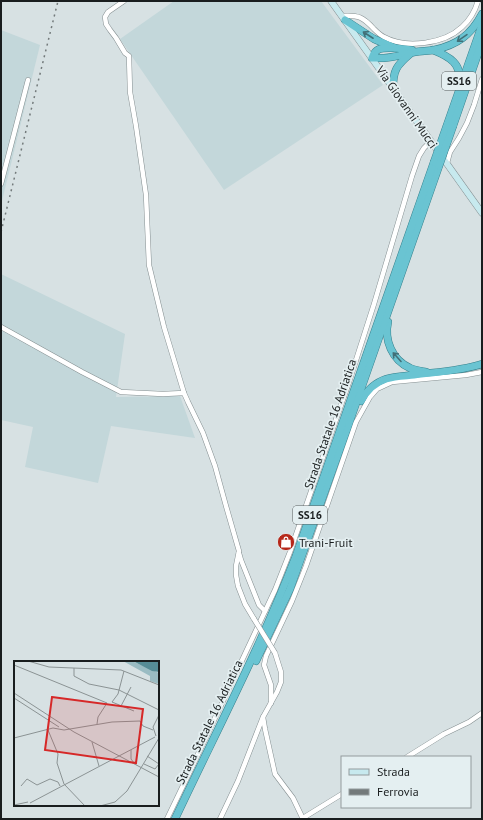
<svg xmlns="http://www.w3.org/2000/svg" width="483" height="820" viewBox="0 0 483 820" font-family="'PT Sans',sans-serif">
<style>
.built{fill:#c3d7da}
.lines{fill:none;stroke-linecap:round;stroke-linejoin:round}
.minor-casing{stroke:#858f91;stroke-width:5.5}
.secondary-casing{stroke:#858f91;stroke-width:7}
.trunk-casing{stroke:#36808c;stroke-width:8}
.minor{stroke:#fff;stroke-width:4.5}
.secondary{stroke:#c7e9ee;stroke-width:6}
.trunk{stroke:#6ac4d2;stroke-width:7}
.rail{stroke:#737a7b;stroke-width:1.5;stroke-dasharray:2 4;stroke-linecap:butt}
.minor-bridge-casing{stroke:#858f91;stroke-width:5.5;stroke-linecap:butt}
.trunk-bridge-casing{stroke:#36808c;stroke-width:8;stroke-linecap:butt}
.minor-bridge{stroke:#fff;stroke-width:4.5}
.trunk-bridge{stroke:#6ac4d2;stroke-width:7}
.oneway{stroke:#427078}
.labels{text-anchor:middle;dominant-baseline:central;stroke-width:3.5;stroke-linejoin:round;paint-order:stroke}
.shield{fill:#e4eff1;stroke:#565c5d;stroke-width:1}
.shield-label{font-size:11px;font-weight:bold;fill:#191d1e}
.street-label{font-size:12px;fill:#191d1e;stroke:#e4eff1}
.poi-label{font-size:12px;fill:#191d1e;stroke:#e4eff1;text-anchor:start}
.inset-road{fill:none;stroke:#8b9394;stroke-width:1}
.view{fill:#d62828;fill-opacity:0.15;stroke:#d62828;stroke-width:2}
.inset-edge{fill:none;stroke:#191d1e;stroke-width:2}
</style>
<rect width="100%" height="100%" fill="#d7e1e3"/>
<g class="built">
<path d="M 174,1 L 321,1 L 383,85 L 224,190 L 120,39 Z"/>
<path d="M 1,30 L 40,45 L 1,205 Z"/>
<path d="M 1,274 L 125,334 L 116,397 L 180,396 L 195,438 L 111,426 L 98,483 L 25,467 L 33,427 L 1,420 Z"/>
</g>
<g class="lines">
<defs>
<g id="minor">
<path d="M 124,1 L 108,12 L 105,17 L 106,24 L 110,30 L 116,38 L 125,53 L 129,56 L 130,92 L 136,126 L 146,195 L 149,265 L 164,327 L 184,393 L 188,402 L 203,433 L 215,466 L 226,506 L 239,551 L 236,566 L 236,575 L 238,586 L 245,604 L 254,619"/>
<path d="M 342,16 C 359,15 363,17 374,29 C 377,32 380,35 384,37 C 406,49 444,44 462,27 C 470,20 475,11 478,1"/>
<path d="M 447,163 L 450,152 L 459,138 L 467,123 L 474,105 L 482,79"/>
<path d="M 1,184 L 28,80"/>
<path d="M 1,327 L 82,372 L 121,392 L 163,394 L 184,393"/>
<path d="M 239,553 L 241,560 L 259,605 L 265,611"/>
<path d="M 275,653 L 281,672 L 281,682 L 277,692 L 263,717 L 265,729 L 275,774 L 293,798 L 303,819"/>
<path d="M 271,703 L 271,685 L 264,665 L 266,656 L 292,601 L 306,566 L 356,422 L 370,397 L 377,389 L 392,382 L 466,375 L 482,372"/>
<path d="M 407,757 L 444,734 L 469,722 L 482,713"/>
<path d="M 303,818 L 342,794"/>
<path d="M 167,819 L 192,767 L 275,590 L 290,552 L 349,382 L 374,304 L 412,176 L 419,156 L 424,148 L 431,141"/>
<path d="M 220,819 L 238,781 L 263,717"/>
</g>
<path id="secondary" d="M 331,1 L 482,213"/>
<g id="trunk">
<path d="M 345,20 L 374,39 L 395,48 L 412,50"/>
<path d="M 395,48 C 384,48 376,46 372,58 C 376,58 380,58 384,58 C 395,57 405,54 415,52 C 421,51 428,51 434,50 C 457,45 471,35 482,14"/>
<path d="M 433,50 C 448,56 464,64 458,84"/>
<path d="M 393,88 C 393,70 397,65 410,54"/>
<path d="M 447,125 L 482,25"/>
<path d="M 453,126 L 482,42"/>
<path d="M 388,322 C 384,340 392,360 410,368 C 414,370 421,371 426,372"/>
<path d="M 361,401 C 367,390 374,383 386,379 C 395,376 405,376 414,375 C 437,372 460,371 482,364"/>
<path d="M 256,661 L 290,589 L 347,429 L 439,166"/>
<path d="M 175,819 C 216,732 261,646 296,556 L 434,162"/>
</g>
</defs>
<use href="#minor" class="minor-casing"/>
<use href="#secondary" class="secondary-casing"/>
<use href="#trunk" class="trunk-casing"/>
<use href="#minor" class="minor"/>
<use href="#secondary" class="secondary"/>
<use href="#trunk" class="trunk"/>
<path class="rail" d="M 1,232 L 58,1"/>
<defs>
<path id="minor-bridge" d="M 254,619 L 275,653"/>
<g id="trunk-bridge">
<path d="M 434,162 L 447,125"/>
<path d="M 439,166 L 453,126"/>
</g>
</defs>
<use href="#minor-bridge" class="minor-bridge-casing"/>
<use href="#trunk-bridge" class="trunk-bridge-casing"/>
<use href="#minor-bridge" class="minor-bridge"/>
<use href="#trunk-bridge" class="trunk-bridge"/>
</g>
<defs><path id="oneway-shaft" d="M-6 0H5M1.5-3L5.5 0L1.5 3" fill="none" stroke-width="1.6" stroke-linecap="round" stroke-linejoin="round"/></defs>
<g class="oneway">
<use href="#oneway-shaft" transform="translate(368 35) rotate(-147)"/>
<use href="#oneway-shaft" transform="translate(462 38) rotate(145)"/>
<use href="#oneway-shaft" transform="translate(397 357) rotate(-132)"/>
</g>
<defs>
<symbol id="shop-disc" viewBox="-11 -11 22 22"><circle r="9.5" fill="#b6281a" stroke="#e4eff1"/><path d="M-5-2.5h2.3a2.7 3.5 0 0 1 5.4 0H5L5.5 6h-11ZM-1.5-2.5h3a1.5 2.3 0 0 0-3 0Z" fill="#fff"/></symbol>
</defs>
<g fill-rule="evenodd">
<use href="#shop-disc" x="276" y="532" width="20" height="20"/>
</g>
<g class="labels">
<g class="shield">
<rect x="442" y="72" width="34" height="18" rx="3"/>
<rect x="293" y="506" width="34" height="18" rx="3"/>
</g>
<g class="shield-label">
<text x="459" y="81">SS16</text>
<text x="310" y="515">SS16</text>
</g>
<g class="street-label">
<text transform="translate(407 107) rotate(55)">Via Giovanni Mucci</text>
<text transform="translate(330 424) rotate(-71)">Strada Statale 16 Adriatica</text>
<text transform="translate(209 722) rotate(-64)">Strada Statale 16 Adriatica</text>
</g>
<g class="poi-label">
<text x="299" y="542">Trani-Fruit</text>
</g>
</g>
<g transform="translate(14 661)">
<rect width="145" height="145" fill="#d7e1e3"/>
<path d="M 109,0 L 118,0 L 145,12 L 145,23 L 136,20 L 136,15 Z" fill="#9abcc3"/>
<path d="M 119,0 L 145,0 L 145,11 L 138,10 Z" fill="#568c96"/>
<path class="inset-road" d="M 14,0 L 35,6 L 107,9 L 145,24M 0,4 L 93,42 L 84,56 L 83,63M 60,7 L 60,15 L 75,23 L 105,29 L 145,49M 110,10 L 104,33 L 98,41 L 120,50M 0,32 L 60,71 L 145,116M 0,37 L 45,66M 107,45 L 117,26M 34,69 L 44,93 L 43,102 L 50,123 L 71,145M 142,75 L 139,66 L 145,54M 0,77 L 39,67 L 50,69 L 98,61 L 126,60 L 129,65 L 139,69M 78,81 L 85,105M 117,89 L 117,98 L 120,102M 133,95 L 145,103M 130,103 L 141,108 L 145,103M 7,125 L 13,118 L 23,124 L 36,118 L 44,121 L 46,125M 16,142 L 141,76M 0,144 L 14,141M 86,145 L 101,141 L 113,130 L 145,77"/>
<path class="view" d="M 38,36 L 129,48 L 122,102 L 31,89 Z"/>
<rect width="145" height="145" class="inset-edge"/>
</g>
<rect width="483" height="820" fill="none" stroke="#191d1e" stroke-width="4"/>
<rect x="341" y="756" width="130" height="52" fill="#e4eff1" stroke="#939b9d"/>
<rect x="349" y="769" width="20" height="6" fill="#c7e9ee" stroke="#939b9d"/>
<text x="377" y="776" font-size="12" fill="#191d1e">Strada</text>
<rect x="349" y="789" width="20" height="6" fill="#737a7b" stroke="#939b9d"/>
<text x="377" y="796" font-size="12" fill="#191d1e">Ferrovia</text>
</svg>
